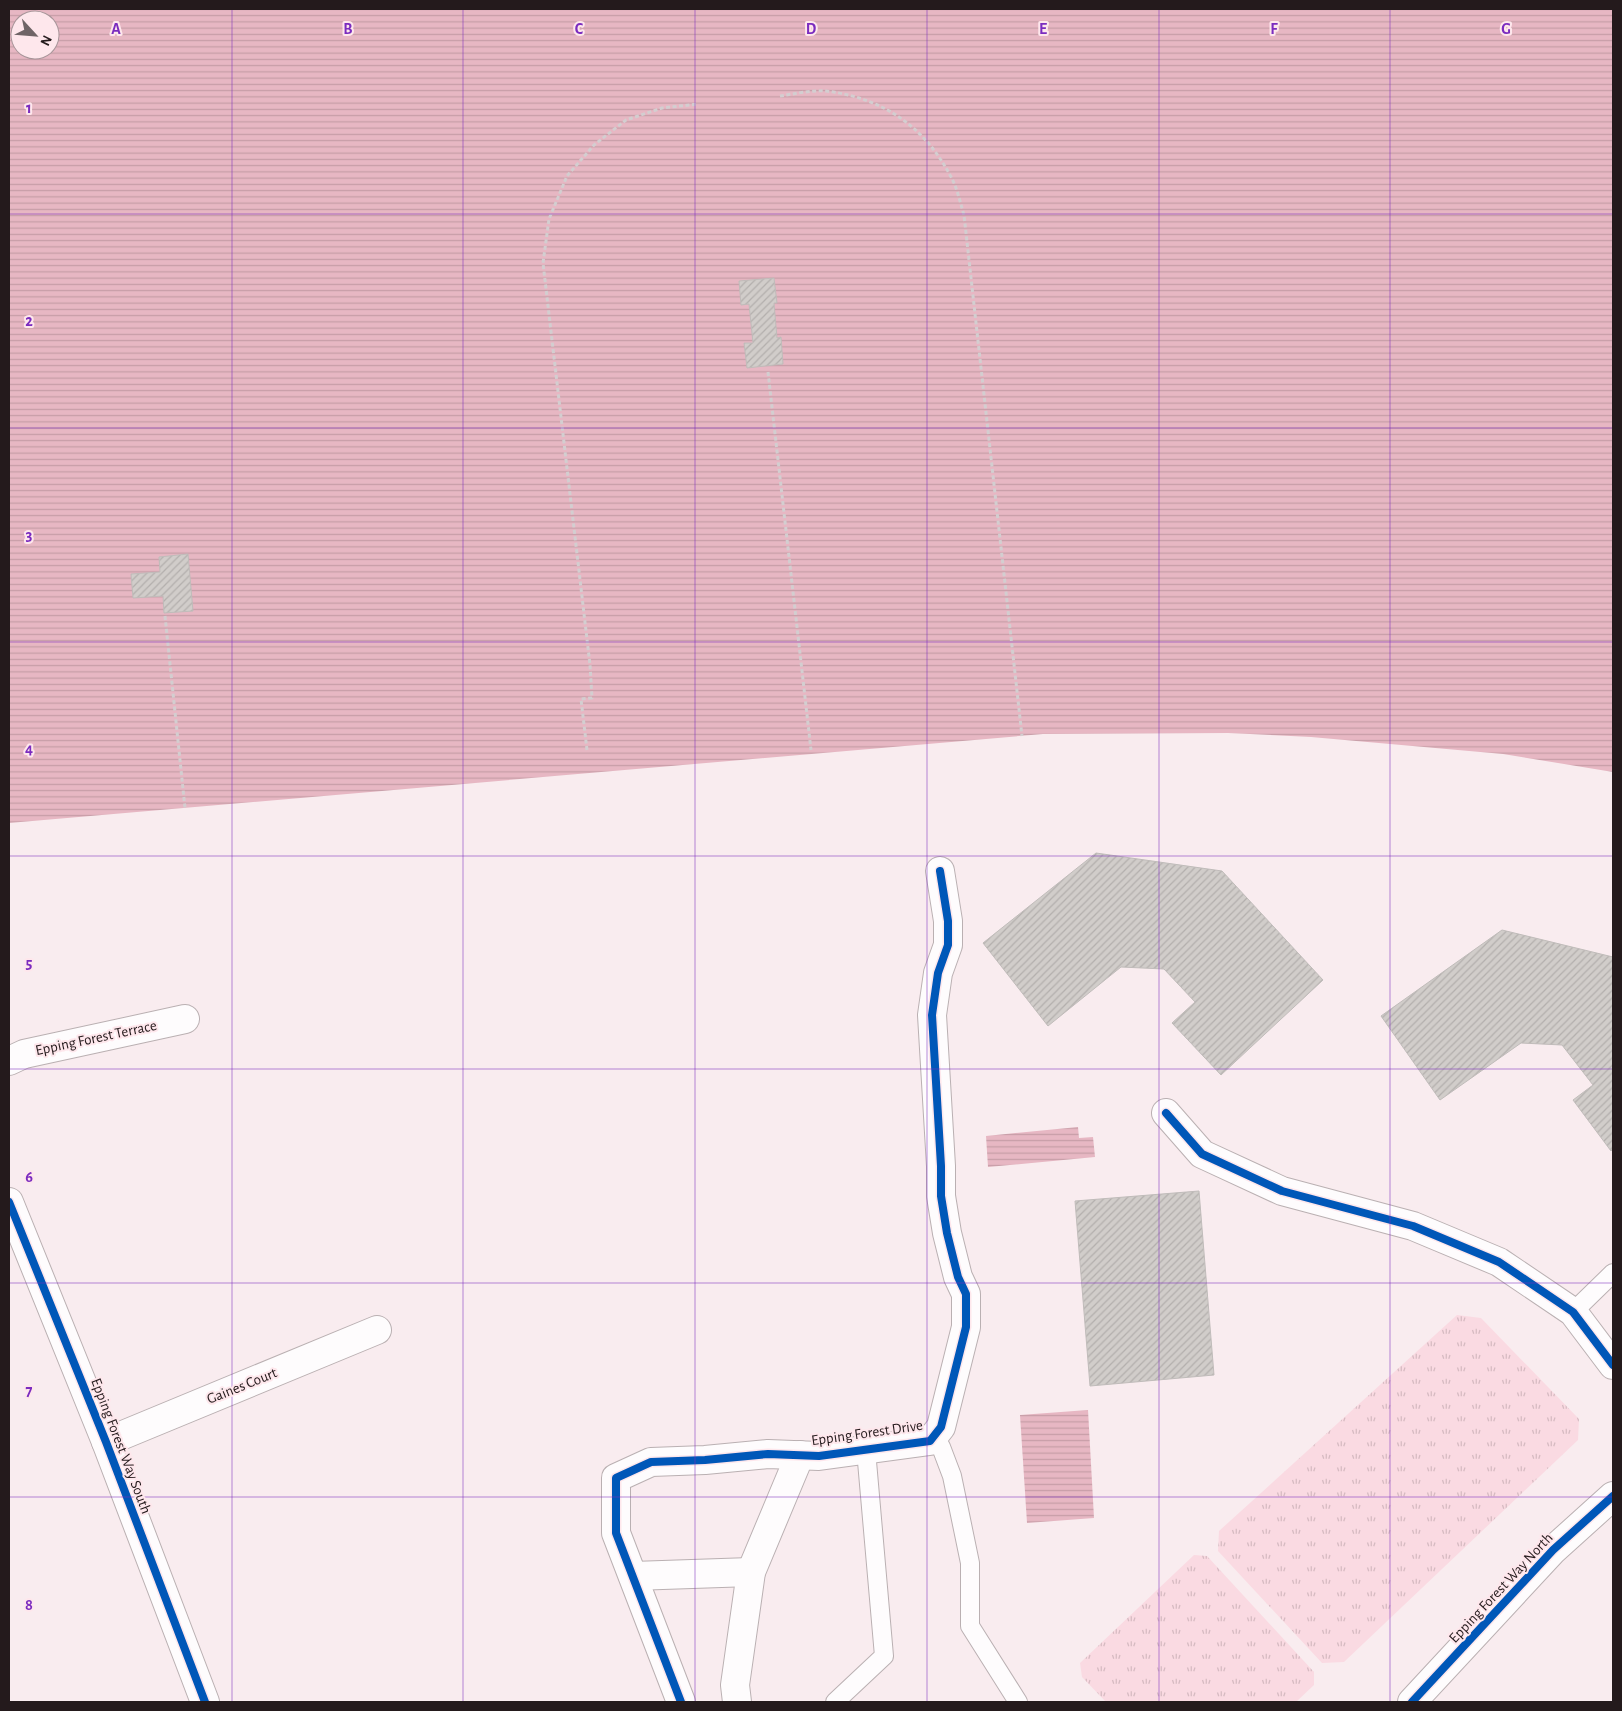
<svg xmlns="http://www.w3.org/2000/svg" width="1622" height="1711" viewBox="0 0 1622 1711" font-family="'Alegreya Sans',sans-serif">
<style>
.park{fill:url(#park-tufts)}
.water{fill:url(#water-rules);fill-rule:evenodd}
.building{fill:url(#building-hatch);stroke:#c0bcba}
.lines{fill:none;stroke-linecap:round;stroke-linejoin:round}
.lane-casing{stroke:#bab0b2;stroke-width:20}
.street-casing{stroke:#bab0b2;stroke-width:30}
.path{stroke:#d3ced0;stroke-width:3;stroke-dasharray:4 2.5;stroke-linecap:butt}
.lane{stroke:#fefcfd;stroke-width:18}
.street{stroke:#fefcfd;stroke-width:28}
.cycleway-casing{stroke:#fee7ec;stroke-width:11}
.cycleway{stroke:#0057b8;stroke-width:8}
.grid{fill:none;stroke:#7b2cbf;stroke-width:1;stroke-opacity:0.55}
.labels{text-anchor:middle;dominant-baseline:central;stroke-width:4;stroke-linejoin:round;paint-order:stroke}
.street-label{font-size:15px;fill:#241a1c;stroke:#fee7ec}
.grid-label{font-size:16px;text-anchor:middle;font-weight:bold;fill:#7b2cbf;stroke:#fee7ec;stroke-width:4;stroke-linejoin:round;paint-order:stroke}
</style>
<defs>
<pattern id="park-tufts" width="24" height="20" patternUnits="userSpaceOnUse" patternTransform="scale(1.25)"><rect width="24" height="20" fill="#fadae2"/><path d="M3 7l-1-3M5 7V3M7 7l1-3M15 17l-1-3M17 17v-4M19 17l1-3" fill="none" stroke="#d6bac1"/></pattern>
<pattern id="water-rules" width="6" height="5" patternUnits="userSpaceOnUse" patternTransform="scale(1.25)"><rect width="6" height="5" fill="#e7b7c3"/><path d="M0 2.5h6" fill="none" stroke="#c69da7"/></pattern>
<pattern id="building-hatch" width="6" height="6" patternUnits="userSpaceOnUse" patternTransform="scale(1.25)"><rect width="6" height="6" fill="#d1cdca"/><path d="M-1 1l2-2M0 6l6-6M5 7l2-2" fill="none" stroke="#b3afad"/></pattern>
</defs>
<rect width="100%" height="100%" fill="#f9ecef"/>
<g class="park">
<path d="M 1457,1315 L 1481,1318 L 1579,1419 L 1578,1440 L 1344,1662 L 1322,1663 L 1218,1551 L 1219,1531 Z"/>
<path d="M 1194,1555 L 1207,1556 L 1314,1672 L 1314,1685 L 1296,1702 L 1106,1702 L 1082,1677 L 1080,1663 Z"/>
</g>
<g class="water">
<path d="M 9,9 L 1613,9 L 1613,772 L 1503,754 L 1311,737 L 1228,733 L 1043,734 L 9,823 ZM 20,20 L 50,20 L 50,50 L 20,50 Z"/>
<path d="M 1078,1127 L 1079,1138 L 1093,1137 L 1095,1157 L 988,1167 L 986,1136 Z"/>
<path d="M 1088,1410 L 1094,1518 L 1027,1523 L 1020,1415 Z"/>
</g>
<g class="building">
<path d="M 774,278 L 777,303 L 774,303 L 777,338 L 781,337 L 783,364 L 747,368 L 744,343 L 753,343 L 749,304 L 741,305 L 739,281 Z"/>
<path d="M 188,554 L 193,611 L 164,613 L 163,596 L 133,598 L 131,574 L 160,572 L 159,557 Z"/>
<path d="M 1096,853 L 1222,871 L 1323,980 L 1221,1075 L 1172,1023 L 1195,1002 L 1164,969 L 1121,967 L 1048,1026 L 983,943 Z"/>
<path d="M 1502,930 L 1613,957 L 1613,1149 L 1611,1151 L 1573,1100 L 1593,1085 L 1562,1045 L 1521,1043 L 1440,1100 L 1381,1016 Z"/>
<path d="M 1199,1191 L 1214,1375 L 1090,1386 L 1075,1201 Z"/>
</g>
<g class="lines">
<defs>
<g id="lane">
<path d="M 1573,1312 L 1613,1273"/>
<path d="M 934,1435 L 941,1447 L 952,1476 L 970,1563 L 970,1626 L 1018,1702"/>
<path d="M 835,1702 L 884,1656 L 866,1450"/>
</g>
<g id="street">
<path d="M 9,1061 L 24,1054 L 185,1019"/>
<path d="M 1166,1113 L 1202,1154 L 1282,1191 L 1413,1226 L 1499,1262 L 1573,1312 L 1613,1365"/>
<path d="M 9,1202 L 106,1442 L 205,1702"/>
<path d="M 106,1442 L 377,1330"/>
<path d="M 633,1576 L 751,1572"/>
<path d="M 681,1702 L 616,1533 L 616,1478 L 651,1462 L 705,1460 L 768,1454 L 819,1456 L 930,1441 L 941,1427 L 966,1327 L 966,1294 L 958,1277 L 947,1233 L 941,1196 L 941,1166 L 932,1015 L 938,973 L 948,945 L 948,921 L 940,871"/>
<path d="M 737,1702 L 735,1685 L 751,1572 L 800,1455"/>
<path d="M 1412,1702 L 1553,1550 L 1613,1496"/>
</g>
</defs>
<use href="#lane" class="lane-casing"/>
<use href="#street" class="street-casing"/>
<g class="path">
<path d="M 780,96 C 794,94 811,90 826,91 C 882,98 923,125 950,175 C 957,187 960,202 964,215 L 1022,736"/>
<path d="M 768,372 L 811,750"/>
<path d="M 165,616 L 185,808"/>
<path d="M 587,750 L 581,699 L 592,698 L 590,665 L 543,263 L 549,219 L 567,176 L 594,145 L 626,120 L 662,108 L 698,104"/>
</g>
<use href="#lane" class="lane"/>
<use href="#street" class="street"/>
<defs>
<g id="cycleway">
<path d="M 1166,1113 L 1202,1154 L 1282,1191 L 1413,1226 L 1499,1262 L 1573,1312 L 1613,1365"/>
<path d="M 9,1202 L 106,1442 L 205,1702"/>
<path d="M 681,1702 L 616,1533 L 616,1478 L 651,1462 L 705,1460 L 768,1454 L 819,1456 L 930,1441 L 941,1427 L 966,1327 L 966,1294 L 958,1277 L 947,1233 L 941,1196 L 941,1166 L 932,1015 L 938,973 L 948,945 L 948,921 L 940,871"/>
<path d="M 1412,1702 L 1553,1550 L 1613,1496"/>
</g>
</defs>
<use href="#cycleway" class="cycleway-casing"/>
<use href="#cycleway" class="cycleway"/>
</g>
<path class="grid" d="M 232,9 L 232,1702M 463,9 L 463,1702M 695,9 L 695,1702M 927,9 L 927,1702M 1159,9 L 1159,1702M 1390,9 L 1390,1702M 9,214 L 1613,214M 9,428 L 1613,428M 9,642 L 1613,642M 9,856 L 1613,856M 9,1069 L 1613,1069M 9,1283 L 1613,1283M 9,1497 L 1613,1497"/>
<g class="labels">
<g class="street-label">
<text transform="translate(96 1038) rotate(-12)">Epping Forest Terrace</text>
<text transform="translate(242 1386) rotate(-22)">Gaines Court</text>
<text transform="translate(867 1433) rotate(-8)">Epping Forest Drive</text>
<text transform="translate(121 1446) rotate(69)">Epping Forest Way South</text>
<text transform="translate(1501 1588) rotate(-47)">Epping Forest Way North</text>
</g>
</g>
<g class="grid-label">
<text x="116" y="34">A</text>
<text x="348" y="34">B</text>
<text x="579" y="34">C</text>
<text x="811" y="34">D</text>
<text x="1043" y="34">E</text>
<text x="1274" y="34">F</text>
<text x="1506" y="34">G</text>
<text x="29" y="113">1</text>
<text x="29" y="326">2</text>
<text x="29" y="540">3</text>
<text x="29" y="754">4</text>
<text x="29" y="968">5</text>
<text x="29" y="1182">6</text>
<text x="29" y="1396">7</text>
<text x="29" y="1610">8</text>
</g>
<rect width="1622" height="1711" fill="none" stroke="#241a1c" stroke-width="20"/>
<g transform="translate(35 35) rotate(116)"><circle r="24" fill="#fee7ec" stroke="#a79599"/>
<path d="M0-4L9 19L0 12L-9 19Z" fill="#6f6466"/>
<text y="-8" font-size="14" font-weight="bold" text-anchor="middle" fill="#241a1c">N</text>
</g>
</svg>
